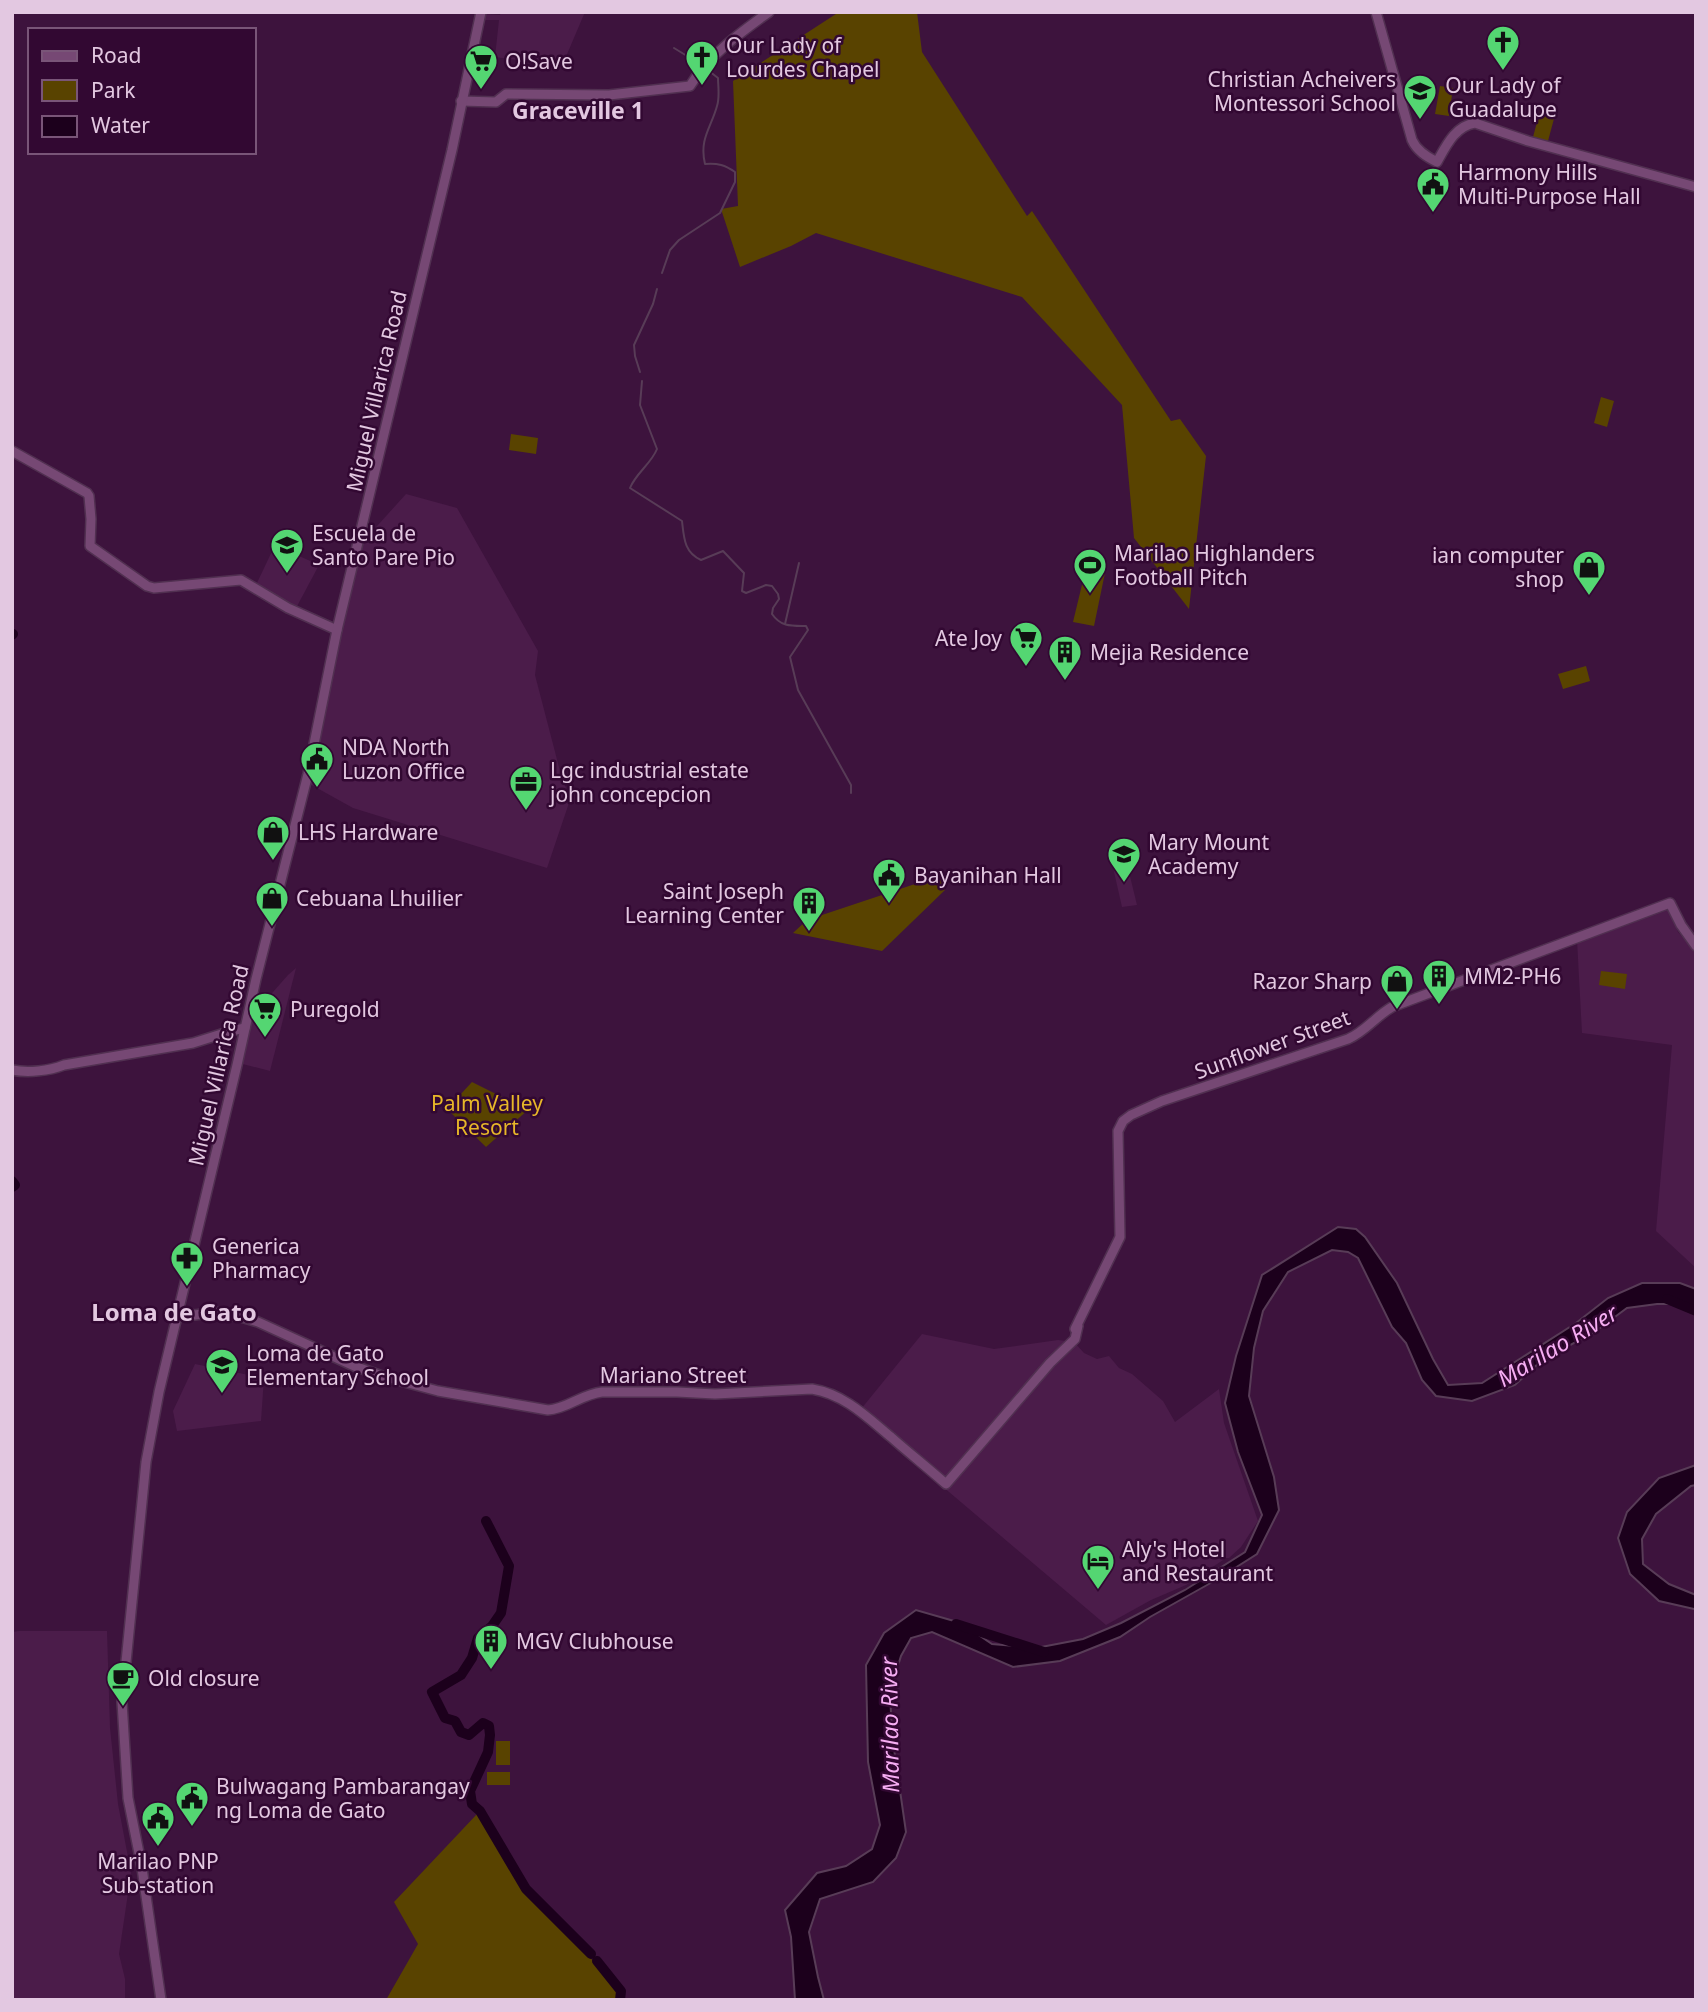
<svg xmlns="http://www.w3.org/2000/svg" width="1708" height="2012" viewBox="0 0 1708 2012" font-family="'Noto Sans',sans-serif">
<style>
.built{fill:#4b1c4a}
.green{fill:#594300}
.water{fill:#1c001c;stroke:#583c57;stroke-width:2}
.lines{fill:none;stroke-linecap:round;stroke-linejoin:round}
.stream{stroke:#583c57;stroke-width:2}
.river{stroke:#1c001c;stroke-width:10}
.secondary-casing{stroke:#513051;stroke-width:12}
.secondary{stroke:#764874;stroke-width:9}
.labels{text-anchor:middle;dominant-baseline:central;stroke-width:5;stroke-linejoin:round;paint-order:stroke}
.poi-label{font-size:21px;fill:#e3c8e1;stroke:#320832;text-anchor:start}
.street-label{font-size:21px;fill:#e3c8e1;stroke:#320832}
.park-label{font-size:21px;fill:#e7b729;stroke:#320832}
.neighbourhood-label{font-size:23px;font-weight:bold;fill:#e3c8e1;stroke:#320832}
.water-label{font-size:23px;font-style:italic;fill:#f6adf3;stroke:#320832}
.quarter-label{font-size:24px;font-weight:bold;fill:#e3c8e1;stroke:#320832}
</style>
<rect width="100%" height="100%" fill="#3d133d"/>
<g class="built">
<path d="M 501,12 L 585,12 L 562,66 L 495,57 L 499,20 L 483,20 L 484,14 L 500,15 Z"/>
<path d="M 406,494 L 457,508 L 538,651 L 535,675 L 560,771 L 570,800 L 547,868 L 353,808 L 308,783 L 315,760 L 359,546 Z"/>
<path d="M 275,545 L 319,565 L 295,610 L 256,585 Z"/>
<path d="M 1126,860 L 1137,905 L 1122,907 L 1112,863 Z"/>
<path d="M 1667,908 L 1678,932 L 1696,953 L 1696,1268 L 1656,1231 L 1672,1045 L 1582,1033 L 1577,940 Z"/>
<path d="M 296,968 L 270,1071 L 239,1063 L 251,1017 L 288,975 Z"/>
<path d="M 922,1334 L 994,1349 L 1058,1340 L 1074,1342 L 1084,1353 L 1097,1359 L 1109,1356 L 1119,1368 L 1132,1374 L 1163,1401 L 1175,1422 L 1219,1389 L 1224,1423 L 1258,1521 L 1241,1547 L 1229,1558 L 1226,1558 L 1186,1585 L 1151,1600 L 1106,1625 L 857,1414 Z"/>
<path d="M 195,1364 L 264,1378 L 261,1421 L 177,1431 L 173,1411 Z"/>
<path d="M 19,1631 L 107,1631 L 110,1728 L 118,1804 L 131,1873 L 119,1954 L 125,1979 L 125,2000 L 12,2000 L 12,1632 Z"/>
</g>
<g class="green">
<path d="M 839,12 L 917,12 L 922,52 L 1027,216 L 1032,211 L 1171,421 L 1180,419 L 1206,456 L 1189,609 L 1134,538 L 1122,405 L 1022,297 L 816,233 L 791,246 L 740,267 L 721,209 L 738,206 L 733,81 Z"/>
<path d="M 1440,86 L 1453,88 L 1449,116 L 1435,114 Z"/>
<path d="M 1540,111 L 1555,115 L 1548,141 L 1533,137 Z"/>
<path d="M 1601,397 L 1614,401 L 1607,427 L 1594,423 Z"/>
<path d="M 511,434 L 538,438 L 536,454 L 509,450 Z"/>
<path d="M 1086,568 L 1106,568 L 1094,626 L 1073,622 Z"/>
<path d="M 1586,666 L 1590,681 L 1563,689 L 1558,674 Z"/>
<path d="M 939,876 L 945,881 L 945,890 L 882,951 L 793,933 L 807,920 Z"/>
<path d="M 1601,971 L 1627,974 L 1625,989 L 1599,985 Z"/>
<path d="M 472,1082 L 528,1110 L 486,1147 L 447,1109 Z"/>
<rect x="496" y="1741" width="14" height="24"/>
<rect x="487" y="1772" width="23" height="13"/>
<path d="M 478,1813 L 523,1889 L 600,1968 L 619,1991 L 616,2000 L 386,2000 L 418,1944 L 394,1902 Z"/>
</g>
<g class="water">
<path d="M 1338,1227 L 1356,1229 L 1365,1237 L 1397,1283 L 1433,1359 L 1448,1385 L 1482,1383 L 1576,1323 L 1608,1298 L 1642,1283 L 1680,1283 L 1696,1289 L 1696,1312 L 1688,1304 L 1657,1304 L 1627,1308 L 1596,1331 L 1541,1361 L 1515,1385 L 1472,1401 L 1436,1396 L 1422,1380 L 1406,1343 L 1392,1327 L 1358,1258 L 1348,1252 L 1332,1250 L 1288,1272 L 1263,1311 L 1254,1348 L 1249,1396 L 1274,1477 L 1279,1510 L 1257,1554 L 1216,1580 L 1150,1617 L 1120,1637 L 1060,1661 L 1013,1667 L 932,1632 L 911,1638 L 901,1656 L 890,1692 L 892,1735 L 906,1832 L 896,1858 L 873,1882 L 820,1899 L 809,1932 L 818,1977 L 824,2000 L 795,2000 L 791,1937 L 785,1910 L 817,1873 L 846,1866 L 872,1849 L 880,1825 L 868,1762 L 866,1665 L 884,1633 L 916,1610 L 961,1623 L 992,1644 L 1036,1648 L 1083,1639 L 1121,1623 L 1185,1590 L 1245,1552 L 1262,1515 L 1238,1452 L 1225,1403 L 1236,1356 L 1262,1275 Z"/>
<path d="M 1696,1465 L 1696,1485 L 1691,1486 L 1656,1514 L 1642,1539 L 1643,1564 L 1669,1584 L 1696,1595 L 1696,1609 L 1694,1609 L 1659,1601 L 1630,1574 L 1618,1538 L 1627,1512 L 1659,1478 Z"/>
</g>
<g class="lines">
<g class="stream">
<path d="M 674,48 L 700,64"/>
<path d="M 662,273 L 670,250 L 679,240 L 720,213 L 735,182 L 735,172 C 725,165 718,163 705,164 C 699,139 711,128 717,106 C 720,97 718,86 718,78 L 709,71"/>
<path d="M 640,372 L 635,356 L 634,345 L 653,304 L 657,289"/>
<path d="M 642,381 L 640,405 L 657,449 C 651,464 636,473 630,488 L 682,521 C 684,538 684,552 701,560 L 723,551 L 744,573 L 742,591 L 746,593 L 766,585 L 772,586 L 778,594 L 779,599 L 773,608 L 772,614 C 781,627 791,626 806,626 L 808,630 L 790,657 L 798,690 L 851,785 L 851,793"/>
<path d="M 785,624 L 799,563"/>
</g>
<g class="river">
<path d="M 12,635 L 13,634"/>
<path d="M 12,1181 L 15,1185 L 12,1187"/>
<path d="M 1667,1299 L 1696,1311"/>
<path d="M 486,1521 L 509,1566 L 501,1613 L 492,1626 L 478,1638 L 472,1658 L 461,1675 L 432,1692 L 445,1718 L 455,1721 L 461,1732 L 469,1735 L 483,1723 L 489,1726 L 490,1735 L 488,1752 L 470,1791 L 472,1804 L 480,1811 L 526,1889 L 591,1954"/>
<path d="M 956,1624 L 1044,1652"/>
<path d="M 597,1961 L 621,1991 L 620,2000"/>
</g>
<defs>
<g id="secondary">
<path d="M 1376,12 L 1412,140 C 1417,151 1427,157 1437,162 C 1446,146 1455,126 1475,123 L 1528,141 L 1696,187"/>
<path d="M 461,101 L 496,102 L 506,94 L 609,95 L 690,86 C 708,56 741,32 769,12"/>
<path d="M 12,451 L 87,493 L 89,496 L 91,519 L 90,546 L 147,586 L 154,588 L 241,580 L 288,608 L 337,630"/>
<path d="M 12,1070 C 28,1073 49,1071 64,1065 L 193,1043 L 231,1031 L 245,1028"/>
<path d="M 179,1313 L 195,1315 L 214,1312 L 241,1317 L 258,1322 L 354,1366 L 382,1376 L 438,1391 L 548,1410 C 567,1409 582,1394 602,1392 L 677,1392 L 715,1394 L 812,1389 C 844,1394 867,1417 891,1437 C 909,1453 928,1468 946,1484 L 1050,1363 L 1075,1339 L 1078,1326"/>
<path d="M 1075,1329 L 1120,1237 L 1118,1131 L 1123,1121 L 1131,1115 L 1162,1101 L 1348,1039 C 1365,1032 1376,1016 1392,1007 L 1670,903 L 1681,925 L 1696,946"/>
<path d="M 161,2000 L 142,1868 L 128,1798 L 122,1702 L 146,1462 L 159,1392 L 237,1065 L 256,979 L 308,774 L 337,630 L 452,150 L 481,12"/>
</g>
</defs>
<use href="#secondary" class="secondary-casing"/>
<use href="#secondary" class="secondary"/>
</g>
<defs>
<symbol id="church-pin" viewBox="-11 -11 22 30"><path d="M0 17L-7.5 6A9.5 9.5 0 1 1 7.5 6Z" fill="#54d672" stroke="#320832"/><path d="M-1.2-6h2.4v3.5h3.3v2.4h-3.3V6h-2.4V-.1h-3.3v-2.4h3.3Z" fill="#111"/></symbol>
<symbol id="supermarket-pin" viewBox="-11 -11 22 30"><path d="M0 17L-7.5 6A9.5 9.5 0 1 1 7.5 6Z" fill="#54d672" stroke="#320832"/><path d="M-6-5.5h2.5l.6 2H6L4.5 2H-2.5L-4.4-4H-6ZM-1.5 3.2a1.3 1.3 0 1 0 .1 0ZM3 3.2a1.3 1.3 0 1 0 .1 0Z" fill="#111"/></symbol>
<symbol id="school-pin" viewBox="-11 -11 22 30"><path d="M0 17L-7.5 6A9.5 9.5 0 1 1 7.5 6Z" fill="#54d672" stroke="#320832"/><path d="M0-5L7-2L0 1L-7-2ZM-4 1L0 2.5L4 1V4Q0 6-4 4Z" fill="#111"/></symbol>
<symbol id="civic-pin" viewBox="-11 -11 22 30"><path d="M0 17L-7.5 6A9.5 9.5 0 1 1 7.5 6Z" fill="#54d672" stroke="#320832"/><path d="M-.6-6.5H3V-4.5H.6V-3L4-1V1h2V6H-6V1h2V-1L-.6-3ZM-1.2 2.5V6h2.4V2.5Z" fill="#111"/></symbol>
<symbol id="stadium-pin" viewBox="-11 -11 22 30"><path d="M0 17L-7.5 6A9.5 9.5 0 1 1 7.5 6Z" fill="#54d672" stroke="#320832"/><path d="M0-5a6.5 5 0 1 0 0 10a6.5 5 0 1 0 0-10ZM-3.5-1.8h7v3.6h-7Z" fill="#111"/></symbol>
<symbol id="shop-pin" viewBox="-11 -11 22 30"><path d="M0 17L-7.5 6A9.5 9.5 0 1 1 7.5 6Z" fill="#54d672" stroke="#320832"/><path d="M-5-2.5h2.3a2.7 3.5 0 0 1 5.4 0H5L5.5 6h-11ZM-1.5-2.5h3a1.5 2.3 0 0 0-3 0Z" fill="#111"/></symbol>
<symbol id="building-pin" viewBox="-11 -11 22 30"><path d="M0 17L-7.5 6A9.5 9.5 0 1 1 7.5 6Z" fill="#54d672" stroke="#320832"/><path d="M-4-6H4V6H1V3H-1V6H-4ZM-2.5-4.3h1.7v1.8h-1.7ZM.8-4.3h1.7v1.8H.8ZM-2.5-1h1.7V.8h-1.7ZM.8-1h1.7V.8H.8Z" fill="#111"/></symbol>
<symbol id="office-pin" viewBox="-11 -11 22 30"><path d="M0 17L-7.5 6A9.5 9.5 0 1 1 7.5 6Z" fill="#54d672" stroke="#320832"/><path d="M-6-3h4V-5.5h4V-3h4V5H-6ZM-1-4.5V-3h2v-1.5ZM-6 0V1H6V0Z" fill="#111"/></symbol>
<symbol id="pharmacy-pin" viewBox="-11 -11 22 30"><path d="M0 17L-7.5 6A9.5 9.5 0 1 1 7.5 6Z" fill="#54d672" stroke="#320832"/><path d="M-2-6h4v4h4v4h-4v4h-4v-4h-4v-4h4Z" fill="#111"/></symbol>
<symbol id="hotel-pin" viewBox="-11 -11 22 30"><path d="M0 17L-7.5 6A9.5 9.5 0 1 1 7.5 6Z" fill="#54d672" stroke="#320832"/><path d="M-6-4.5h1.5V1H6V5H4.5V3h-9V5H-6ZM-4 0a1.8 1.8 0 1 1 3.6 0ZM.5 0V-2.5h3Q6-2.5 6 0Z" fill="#111"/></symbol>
<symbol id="cafe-pin" viewBox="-11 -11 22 30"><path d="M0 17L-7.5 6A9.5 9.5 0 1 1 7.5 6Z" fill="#54d672" stroke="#320832"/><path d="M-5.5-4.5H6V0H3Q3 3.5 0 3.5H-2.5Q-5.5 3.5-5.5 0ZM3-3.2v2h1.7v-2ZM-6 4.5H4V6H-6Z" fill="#111"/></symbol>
</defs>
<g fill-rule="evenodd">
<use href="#church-pin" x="1484" y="23" width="38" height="52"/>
<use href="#church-pin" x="683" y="38" width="38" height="52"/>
<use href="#supermarket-pin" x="462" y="42" width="38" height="52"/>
<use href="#school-pin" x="1401" y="72" width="38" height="52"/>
<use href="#civic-pin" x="1414" y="165" width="38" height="52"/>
<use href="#school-pin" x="268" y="526" width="38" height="52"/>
<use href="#stadium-pin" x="1071" y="546" width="38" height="52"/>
<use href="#shop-pin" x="1570" y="548" width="38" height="52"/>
<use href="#supermarket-pin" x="1007" y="619" width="38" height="52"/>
<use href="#building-pin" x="1046" y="633" width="38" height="52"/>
<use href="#civic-pin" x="298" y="740" width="38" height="52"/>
<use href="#office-pin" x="507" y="763" width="38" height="52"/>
<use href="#shop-pin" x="254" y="813" width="38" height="52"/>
<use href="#school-pin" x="1105" y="835" width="38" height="52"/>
<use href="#civic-pin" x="870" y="856" width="38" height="52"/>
<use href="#shop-pin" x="253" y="879" width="38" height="52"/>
<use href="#building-pin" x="790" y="884" width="38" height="52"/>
<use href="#building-pin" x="1420" y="957" width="38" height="52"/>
<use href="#shop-pin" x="1378" y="962" width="38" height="52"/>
<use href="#supermarket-pin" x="246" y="990" width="38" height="52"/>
<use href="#pharmacy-pin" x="168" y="1239" width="38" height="52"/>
<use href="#school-pin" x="203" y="1346" width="38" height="52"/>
<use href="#hotel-pin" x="1079" y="1542" width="38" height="52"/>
<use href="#building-pin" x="472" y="1622" width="38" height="52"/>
<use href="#cafe-pin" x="104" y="1659" width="38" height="52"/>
<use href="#civic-pin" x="173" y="1779" width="38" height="52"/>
<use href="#civic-pin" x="139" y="1799" width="38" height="52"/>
</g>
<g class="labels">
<g class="poi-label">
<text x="726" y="45">Our Lady of<tspan x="726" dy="24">Lourdes Chapel</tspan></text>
<text x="505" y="61">O!Save</text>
<text x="1396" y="79" text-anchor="end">Christian Acheivers<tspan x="1396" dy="24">Montessori School</tspan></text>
<text x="1503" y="85" text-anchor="middle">Our Lady of<tspan x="1503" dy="24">Guadalupe</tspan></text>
<text x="1458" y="172">Harmony Hills<tspan x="1458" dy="24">Multi-Purpose Hall</tspan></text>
<text x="312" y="533">Escuela de<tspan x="312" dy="24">Santo Pare Pio</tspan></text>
<text x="1114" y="553">Marilao Highlanders<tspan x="1114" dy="24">Football Pitch</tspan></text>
<text x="1564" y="555" text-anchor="end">ian computer<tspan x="1564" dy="24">shop</tspan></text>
<text x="1002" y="638" text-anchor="end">Ate Joy</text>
<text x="1090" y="652">Mejia Residence</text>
<text x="342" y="747">NDA North<tspan x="342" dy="24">Luzon Office</tspan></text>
<text x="550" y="770">Lgc industrial estate<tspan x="550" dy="24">john concepcion</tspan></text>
<text x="298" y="832">LHS Hardware</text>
<text x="1148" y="842">Mary Mount<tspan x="1148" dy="24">Academy</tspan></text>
<text x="914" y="875">Bayanihan Hall</text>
<text x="784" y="891" text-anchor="end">Saint Joseph<tspan x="784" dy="24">Learning Center</tspan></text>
<text x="296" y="898">Cebuana Lhuilier</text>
<text x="1464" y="976">MM2-PH6</text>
<text x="1372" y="981" text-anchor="end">Razor Sharp</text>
<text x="290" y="1009">Puregold</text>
<text x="212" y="1246">Generica<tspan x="212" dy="24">Pharmacy</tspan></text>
<text x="246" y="1353">Loma de Gato<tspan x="246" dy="24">Elementary School</tspan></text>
<text x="1122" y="1549">Aly's Hotel<tspan x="1122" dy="24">and Restaurant</tspan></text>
<text x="516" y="1641">MGV Clubhouse</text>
<text x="148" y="1678">Old closure</text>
<text x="216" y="1786">Bulwagang Pambarangay<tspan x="216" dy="24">ng Loma de Gato</tspan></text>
<text x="158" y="1861" text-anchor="middle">Marilao PNP<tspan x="158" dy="24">Sub-station</tspan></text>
</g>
<g class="street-label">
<text transform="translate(376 391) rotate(-77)">Miguel Villarica Road</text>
<text transform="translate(1272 1044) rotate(-20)">Sunflower Street</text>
<text transform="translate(218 1065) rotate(-77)">Miguel Villarica Road</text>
<text x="673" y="1375">Mariano Street</text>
</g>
<g class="park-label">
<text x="487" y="1103">Palm Valley<tspan x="487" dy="24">Resort</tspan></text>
</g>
<g class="neighbourhood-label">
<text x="578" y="110">Graceville 1</text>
</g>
<g class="water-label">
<text transform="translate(1557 1345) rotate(-31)">Marilao River</text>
<text transform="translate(889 1725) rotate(-91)">Marilao River</text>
</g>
<g class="quarter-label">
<text x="174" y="1311">Loma de Gato</text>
</g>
</g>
<rect width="1708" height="2012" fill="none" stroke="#e3c8e1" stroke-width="28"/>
<rect x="28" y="28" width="228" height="126" fill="#320832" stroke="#795578" stroke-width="2"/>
<rect x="42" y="51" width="35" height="10" fill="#764874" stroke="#795578" stroke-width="2"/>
<text x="91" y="63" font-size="21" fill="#e3c8e1">Road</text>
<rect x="42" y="80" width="35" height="21" fill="#594300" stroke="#795578" stroke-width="2"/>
<text x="91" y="98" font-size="21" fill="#e3c8e1">Park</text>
<rect x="42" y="116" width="35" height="21" fill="#1c001c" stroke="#795578" stroke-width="2"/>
<text x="91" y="133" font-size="21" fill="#e3c8e1">Water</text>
</svg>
